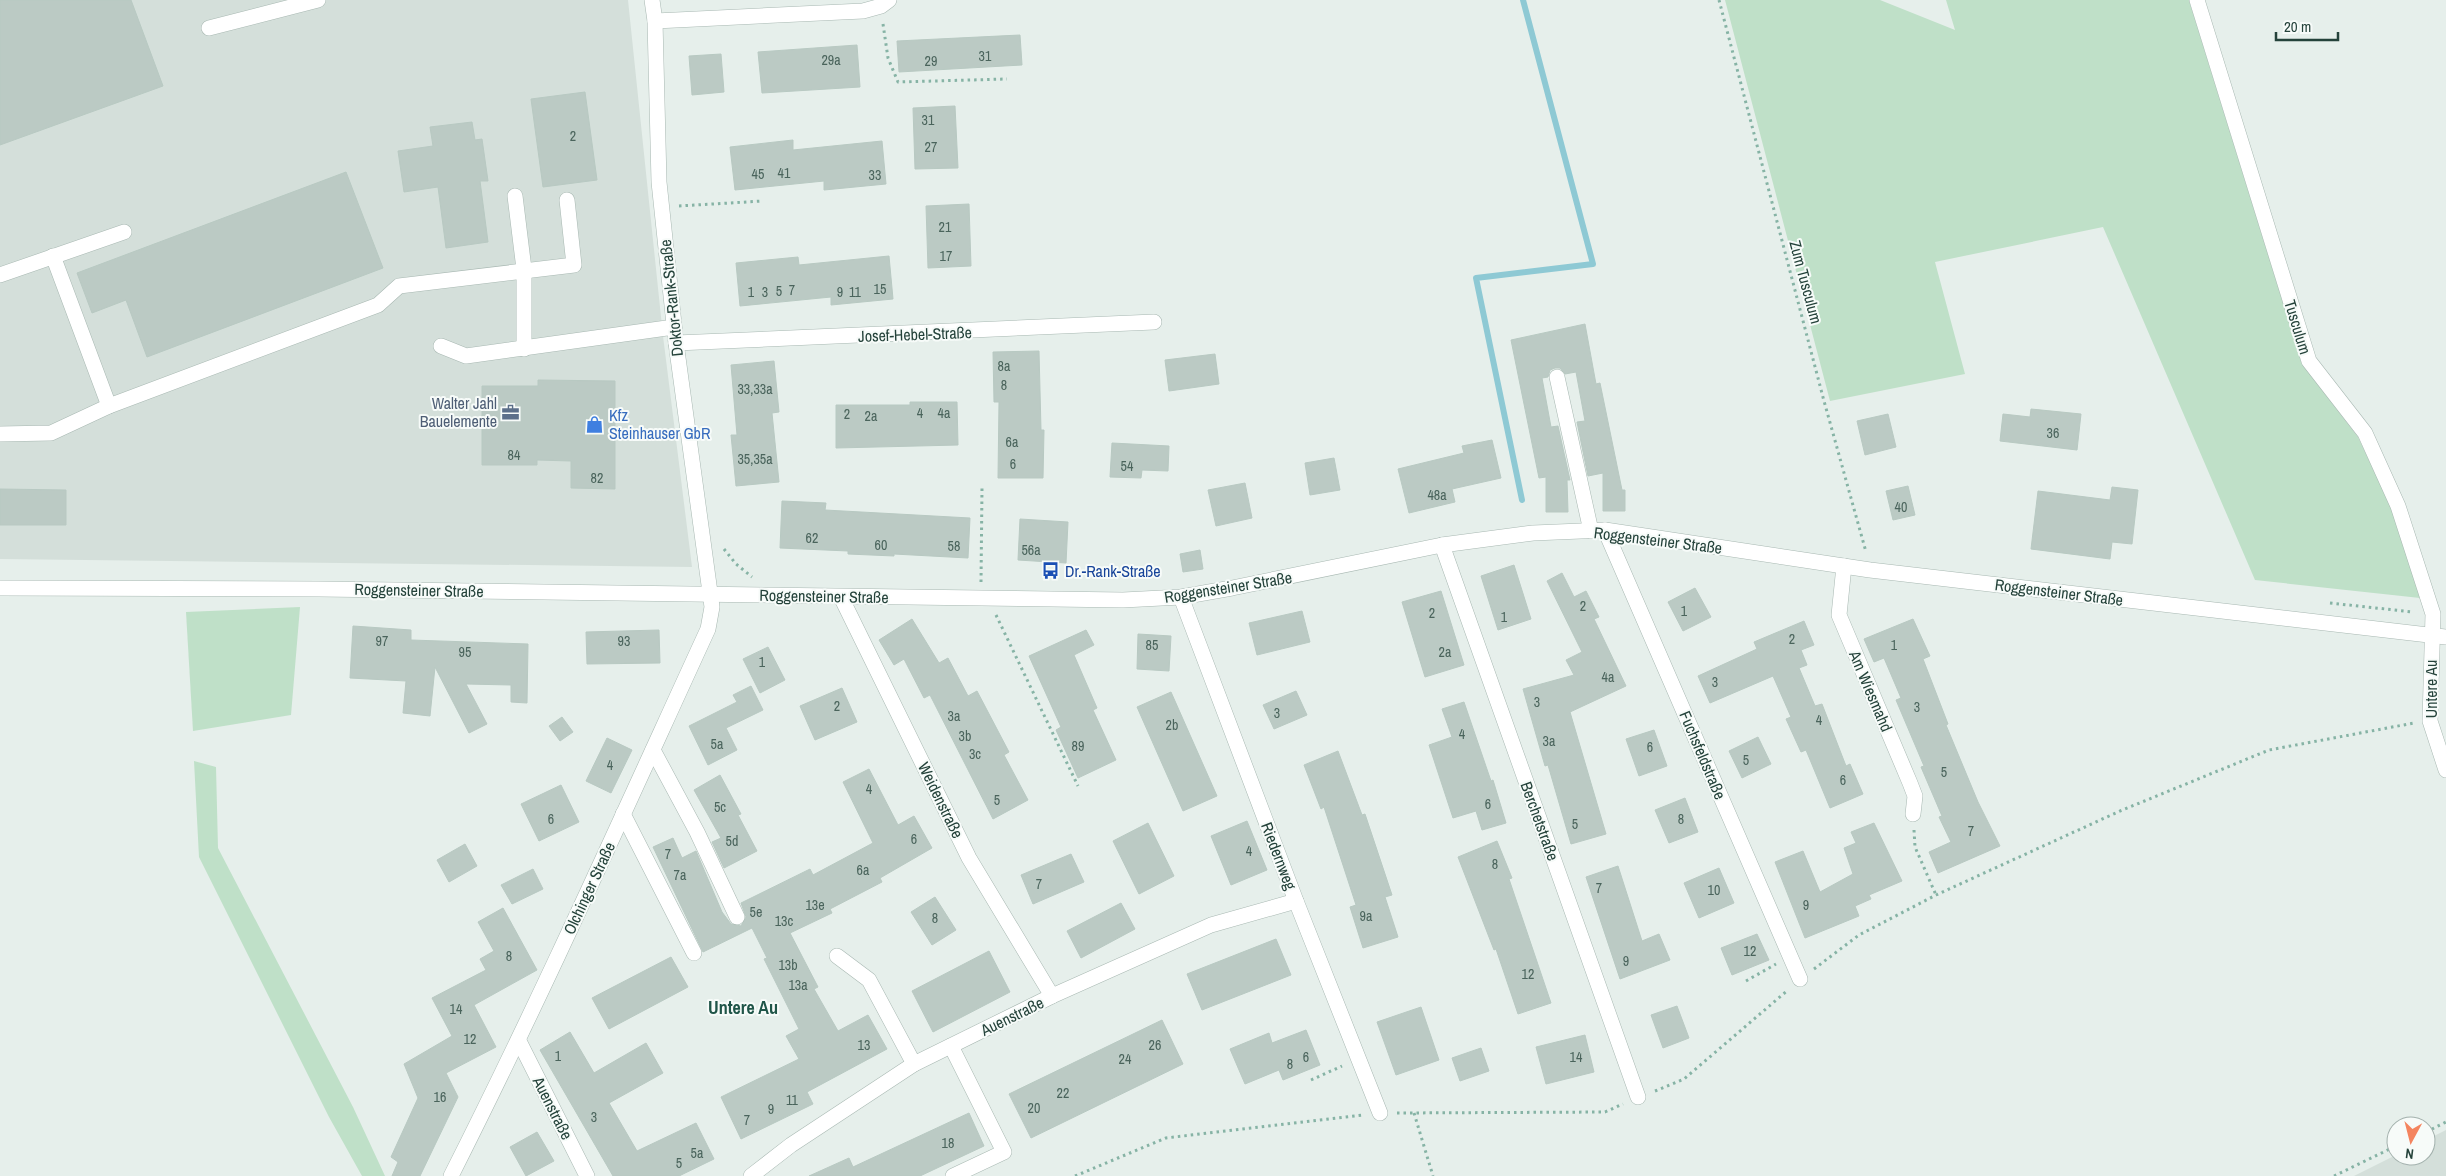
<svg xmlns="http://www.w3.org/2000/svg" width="2446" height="1176" viewBox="0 0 2446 1176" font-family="'Archivo Narrow',sans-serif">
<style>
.built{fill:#d4dfda}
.green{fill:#bfe0c8}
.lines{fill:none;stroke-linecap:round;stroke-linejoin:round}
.stream{stroke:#8ec9d4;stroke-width:6}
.building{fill:#bbcac4;stroke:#b8c9c2}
.minor-casing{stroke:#a8b8b2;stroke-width:16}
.path{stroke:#86b3a5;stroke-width:3;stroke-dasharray:2.5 4;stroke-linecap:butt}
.minor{stroke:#fff;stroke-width:15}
.labels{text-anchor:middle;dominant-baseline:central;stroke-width:4;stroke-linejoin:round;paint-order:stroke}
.number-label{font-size:14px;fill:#4a645c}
.street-label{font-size:16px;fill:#24423a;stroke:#f7fbf9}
.service-label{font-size:16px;fill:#4e5e75;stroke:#f7fbf9;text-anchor:end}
.shop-label{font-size:16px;fill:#366cbe;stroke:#f7fbf9;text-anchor:start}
.transit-label{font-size:16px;fill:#164399;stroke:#f7fbf9;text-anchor:start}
.neighbourhood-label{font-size:18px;font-weight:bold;fill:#1f5548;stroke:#f7fbf9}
</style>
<rect width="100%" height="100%" fill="#e6efeb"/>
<g class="built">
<path d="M 0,0 L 628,0 L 663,336 L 692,567 L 0,559 Z"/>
<path d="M 2446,1130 L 2446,1176 L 2354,1176 L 2396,1155 L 2426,1156 L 2426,1140 Z"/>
</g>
<g class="green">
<path d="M 1725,0 L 1880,0 L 1955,30 L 1946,0 L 2189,0 L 2302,364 L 2358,437 L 2392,509 L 2420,598 L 2255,580 L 2103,227 L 1935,262 L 1965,374 L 1830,401 Z"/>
<path d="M 300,607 L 291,715 L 193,731 L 186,612 Z"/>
<path d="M 194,761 L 216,767 L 218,848 L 353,1107 L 385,1176 L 362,1176 L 329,1117 L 199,857 Z"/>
</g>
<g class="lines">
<path class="stream" d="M 1522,500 L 1476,278 L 1593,264 L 1523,0"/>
</g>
<g class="building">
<path d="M 0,0 L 131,0 L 163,86 L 0,145 Z"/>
<path d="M 1020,35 L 1022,65 L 899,72 L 897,41 Z"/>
<path d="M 857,45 L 860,87 L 762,93 L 758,52 Z"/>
<path d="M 721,54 L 724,92 L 692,95 L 689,56 Z"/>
<path d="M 585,92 L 597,180 L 543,187 L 531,99 Z"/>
<path d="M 955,106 L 958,168 L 915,169 L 913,108 Z"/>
<path d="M 472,122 L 475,140 L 482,139 L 488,181 L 480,181 L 488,242 L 446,248 L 438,187 L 404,192 L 398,151 L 433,146 L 430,127 Z"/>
<path d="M 793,140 L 793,150 L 882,141 L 886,184 L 824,190 L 824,181 L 735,190 L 730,147 Z"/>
<path d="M 346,172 L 383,268 L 147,357 L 126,300 L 92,313 L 77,273 Z"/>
<path d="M 969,204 L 971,266 L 928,268 L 926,206 Z"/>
<path d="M 889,256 L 893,299 L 831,305 L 831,297 L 740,306 L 736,263 L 798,257 L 799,265 Z"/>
<path d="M 1585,324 L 1596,384 L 1600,383 L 1622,490 L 1625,490 L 1625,511 L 1603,511 L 1603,473 L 1588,476 L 1577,422 L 1585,421 L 1576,372 L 1565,374 L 1560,368 L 1555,368 L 1550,370 L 1548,377 L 1542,378 L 1551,427 L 1558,426 L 1570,480 L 1567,480 L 1568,512 L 1546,512 L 1546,477 L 1539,478 L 1511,340 Z"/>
<path d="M 1039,351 L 1041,430 L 1044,430 L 1043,478 L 998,478 L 999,402 L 994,402 L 993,352 Z"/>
<path d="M 1215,354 L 1219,384 L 1169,391 L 1165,360 Z"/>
<path d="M 774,361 L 779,412 L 772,413 L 779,482 L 736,486 L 731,435 L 737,435 L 731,365 Z"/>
<path d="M 538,380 L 615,381 L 615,489 L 571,488 L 571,461 L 537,460 L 537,465 L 482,465 L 482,386 L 538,386 Z"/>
<path d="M 910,402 L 957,402 L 958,445 L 836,448 L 836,405 L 910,405 Z"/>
<path d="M 2031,409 L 2081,414 L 2077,450 L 2000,441 L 2003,414 L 2030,417 Z"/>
<path d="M 1888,414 L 1896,447 L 1865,455 L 1857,421 Z"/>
<path d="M 1492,440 L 1501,478 L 1452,489 L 1455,502 L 1409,513 L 1398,469 L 1464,453 L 1462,446 Z"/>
<path d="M 1112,443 L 1169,446 L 1168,471 L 1142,470 L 1141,478 L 1110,477 Z"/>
<path d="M 1334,458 L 1340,490 L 1310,495 L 1305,463 Z"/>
<path d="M 1245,483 L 1252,518 L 1216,526 L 1208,490 Z"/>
<path d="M 1908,486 L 1915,515 L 1893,520 L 1886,491 Z"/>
<path d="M 2112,487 L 2138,490 L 2132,544 L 2112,542 L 2110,559 L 2031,549 L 2038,491 L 2110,500 Z"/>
<path d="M 0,489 L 66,490 L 66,525 L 0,525 Z"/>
<path d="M 782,501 L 826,503 L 825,510 L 970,518 L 968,558 L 894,554 L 894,556 L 848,554 L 848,551 L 780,548 Z"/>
<path d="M 1020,519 L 1068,522 L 1066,563 L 1018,560 Z"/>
<path d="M 1200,550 L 1203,569 L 1183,572 L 1180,554 Z"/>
<path d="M 1514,565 L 1531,619 L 1498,630 L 1481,576 Z"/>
<path d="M 1562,573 L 1574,597 L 1586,591 L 1599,617 L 1594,619 L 1626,686 L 1570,712 L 1606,834 L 1571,844 L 1548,765 L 1545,766 L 1523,689 L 1574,675 L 1566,660 L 1582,652 L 1547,581 Z"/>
<path d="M 1695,588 L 1711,617 L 1683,631 L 1668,602 Z"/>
<path d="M 1441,591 L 1464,665 L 1425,677 L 1402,602 Z"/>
<path d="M 1302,611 L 1310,642 L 1257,655 L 1249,623 Z"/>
<path d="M 912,619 L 939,663 L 948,658 L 968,696 L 977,691 L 1009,752 L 1004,755 L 1028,800 L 993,819 L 930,695 L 924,698 L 904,659 L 894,665 L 879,640 Z"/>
<path d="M 1913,619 L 1930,656 L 1923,659 L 1948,724 L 1946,725 L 1978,802 L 2000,846 L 1938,873 L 1929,852 L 1951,842 L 1939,817 L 1942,816 L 1921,767 L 1924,766 L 1896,700 L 1901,698 L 1884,658 L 1874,662 L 1864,639 Z"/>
<path d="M 1804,621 L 1814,645 L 1801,650 L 1807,665 L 1799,668 L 1815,706 L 1822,704 L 1846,766 L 1850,764 L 1863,794 L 1830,808 L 1806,750 L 1801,752 L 1786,719 L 1791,717 L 1773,676 L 1710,703 L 1698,676 L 1757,649 L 1754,642 Z"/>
<path d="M 353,626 L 411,630 L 411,640 L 528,644 L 527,703 L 511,702 L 511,685 L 466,684 L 487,724 L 469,733 L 435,667 L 430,716 L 403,713 L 406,681 L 350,678 Z"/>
<path d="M 659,630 L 660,663 L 587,664 L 586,632 Z"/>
<path d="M 1086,630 L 1094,645 L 1074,655 L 1097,708 L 1093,710 L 1116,760 L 1078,778 L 1056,730 L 1061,727 L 1029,656 Z"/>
<path d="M 1138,634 L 1171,636 L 1169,671 L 1137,669 Z"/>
<path d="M 768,647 L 785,680 L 760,693 L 743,659 Z"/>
<path d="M 751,686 L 763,710 L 726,728 L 737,750 L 708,765 L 689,726 L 737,702 L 733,695 Z"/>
<path d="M 842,688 L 857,722 L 815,740 L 800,706 Z"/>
<path d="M 1296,691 L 1307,715 L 1274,729 L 1263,705 Z"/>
<path d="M 1171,692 L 1217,796 L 1183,811 L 1137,707 Z"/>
<path d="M 1464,702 L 1491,781 L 1493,780 L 1506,823 L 1482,830 L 1476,811 L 1453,818 L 1429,745 L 1452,737 L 1442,709 Z"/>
<path d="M 562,717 L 573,732 L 560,741 L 549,726 Z"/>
<path d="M 1654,730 L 1667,766 L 1639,776 L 1626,739 Z"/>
<path d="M 1758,737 L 1771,764 L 1742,778 L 1729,751 Z"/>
<path d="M 607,738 L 632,750 L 611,793 L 586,781 Z"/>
<path d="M 1338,751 L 1362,815 L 1365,814 L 1392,895 L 1385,897 L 1398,937 L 1363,948 L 1350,907 L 1356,905 L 1324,807 L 1321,809 L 1304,765 Z"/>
<path d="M 869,769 L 898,825 L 914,816 L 932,848 L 880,878 L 882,882 L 830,909 L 832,913 L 790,933 L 818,987 L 814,989 L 838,1031 L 868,1015 L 887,1049 L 807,1092 L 813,1104 L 741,1139 L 721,1097 L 799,1059 L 786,1036 L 799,1029 L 764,959 L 767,958 L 752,928 L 703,952 L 653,847 L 673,838 L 682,858 L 696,851 L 722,912 L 731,924 L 741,926 L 746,917 L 741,903 L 810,869 L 813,875 L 873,843 L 843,782 Z"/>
<path d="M 720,775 L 741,814 L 738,815 L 757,851 L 724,868 L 712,842 L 721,838 L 694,790 Z"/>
<path d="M 561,785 L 579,822 L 539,841 L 521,804 Z"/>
<path d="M 1685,798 L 1698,832 L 1669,843 L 1655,810 Z"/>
<path d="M 1247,821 L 1267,870 L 1231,885 L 1211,836 Z"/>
<path d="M 1148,823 L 1174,876 L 1139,894 L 1113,841 Z"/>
<path d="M 1874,823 L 1902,881 L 1869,895 L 1871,899 L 1855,906 L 1859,916 L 1805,938 L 1775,862 L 1803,851 L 1820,892 L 1853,874 L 1844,848 L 1856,843 L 1851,832 Z"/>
<path d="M 1497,841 L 1512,878 L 1509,879 L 1551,1003 L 1518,1014 L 1496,949 L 1494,950 L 1458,857 Z"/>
<path d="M 465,844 L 477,866 L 449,882 L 437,860 Z"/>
<path d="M 1071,854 L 1084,882 L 1033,904 L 1021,875 Z"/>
<path d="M 1618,866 L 1642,941 L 1659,934 L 1670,960 L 1620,979 L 1586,877 Z"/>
<path d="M 1719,868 L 1734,903 L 1699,918 L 1684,883 Z"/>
<path d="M 533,869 L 543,889 L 512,904 L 501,885 Z"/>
<path d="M 935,897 L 956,930 L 932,945 L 911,912 Z"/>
<path d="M 1121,903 L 1135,929 L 1081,958 L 1067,931 Z"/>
<path d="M 503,908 L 537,970 L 474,1005 L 496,1047 L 446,1073 L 458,1097 L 420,1176 L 392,1176 L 398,1162 L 391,1157 L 418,1098 L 404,1064 L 452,1036 L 432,998 L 486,970 L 480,959 L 494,951 L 478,922 Z"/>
<path d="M 1757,934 L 1769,960 L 1732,975 L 1721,948 Z"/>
<path d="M 1276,939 L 1291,975 L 1202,1010 L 1187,974 Z"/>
<path d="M 989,951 L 1010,992 L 933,1032 L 912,991 Z"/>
<path d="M 671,957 L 688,987 L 609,1029 L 592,998 Z"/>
<path d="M 1677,1006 L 1689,1038 L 1663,1048 L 1651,1015 Z"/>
<path d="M 1421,1007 L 1439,1060 L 1396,1075 L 1377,1022 Z"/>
<path d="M 1162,1020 L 1183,1064 L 1031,1138 L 1009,1094 Z"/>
<path d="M 1306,1030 L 1320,1065 L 1283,1080 L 1279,1070 L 1245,1084 L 1230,1049 L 1269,1033 L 1272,1043 Z"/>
<path d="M 570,1032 L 594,1073 L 646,1043 L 663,1073 L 609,1103 L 637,1151 L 696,1123 L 714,1159 L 679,1176 L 613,1176 L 540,1050 Z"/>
<path d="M 1585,1035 L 1594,1072 L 1546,1084 L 1536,1047 Z"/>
<path d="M 1481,1048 L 1489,1071 L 1460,1081 L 1452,1058 Z"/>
<path d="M 969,1113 L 984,1146 L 920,1176 L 809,1176 L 849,1158 L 853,1167 Z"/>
<path d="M 537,1132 L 554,1161 L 526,1176 L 510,1147 Z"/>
</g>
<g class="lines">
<defs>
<g id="minor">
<path d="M 2197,0 L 2309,361 L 2365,433 L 2398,506 L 2433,614 L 2430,721 L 2446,770"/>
<path d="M 655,21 L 863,11 L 881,6 L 889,0"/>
<path d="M 209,28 L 318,0"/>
<path d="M 515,196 L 524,269 L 524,349"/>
<path d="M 53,256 L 109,406"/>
<path d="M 0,275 L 124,232"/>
<path d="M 676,343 L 1154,322"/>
<path d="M 441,346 L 466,356 L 674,327"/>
<path d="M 1557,377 L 1591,531"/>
<path d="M 0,434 L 51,433 L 109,406 L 378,305 L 399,286 L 574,265 L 567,200"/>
<path d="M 1605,530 L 1800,979"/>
<path d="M 1442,545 L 1638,1097"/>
<path d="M 1844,566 L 1839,615 L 1910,783 L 1915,796 L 1913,814"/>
<path d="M 0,588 L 319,589 L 1123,600 L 1181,597 L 1232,588 L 1442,545 L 1533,533 L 1605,530 L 1870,570 L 2446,637"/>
<path d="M 841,597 L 969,858 L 1052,996"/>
<path d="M 1181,597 L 1296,901 L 1380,1113"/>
<path d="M 653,750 L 697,832 L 737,917"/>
<path d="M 623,814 L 694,953"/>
<path d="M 837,956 L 869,980 L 914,1064"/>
<path d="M 519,1041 L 587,1176"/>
<path d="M 951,1046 L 1004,1152 L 953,1176"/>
<path d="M 451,1176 C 542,996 624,812 708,629 L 712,607 L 676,343 L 659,182 L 655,21 L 652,0"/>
<path d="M 751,1176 L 791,1145 L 914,1064 L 1052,996 L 1211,925 L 1296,901"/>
</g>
</defs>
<use href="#minor" class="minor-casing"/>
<g class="path">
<path d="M 1719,0 L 1824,401 L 1866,552"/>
<path d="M 883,24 L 888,58 L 898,82 L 1007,79"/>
<path d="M 679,206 L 763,201"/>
<path d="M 724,549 L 736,564 L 752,577"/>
<path d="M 981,582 L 982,488"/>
<path d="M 2330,603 L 2413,612"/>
<path d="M 996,615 L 1078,786"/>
<path d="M 1914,830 L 1915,847 L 1936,895"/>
<path d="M 1814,969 L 1859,935 L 1936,895 L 2120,811 L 2269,750 L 2414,723"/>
<path d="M 1746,981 L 1776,964"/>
<path d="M 1311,1080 L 1342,1066"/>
<path d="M 1655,1091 L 1684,1079 L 1788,990"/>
<path d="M 1397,1113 L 1605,1112 L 1623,1104"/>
<path d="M 1414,1113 L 1433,1176"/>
<path d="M 2426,1132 L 2446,1122"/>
<path d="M 1075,1176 L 1166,1138 L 1363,1115"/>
<path d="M 2334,1176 L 2396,1146"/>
</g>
<use href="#minor" class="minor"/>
</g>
<defs>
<symbol id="office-bare" viewBox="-9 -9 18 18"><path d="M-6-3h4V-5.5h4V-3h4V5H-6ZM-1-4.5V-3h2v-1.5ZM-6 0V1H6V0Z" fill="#5c6f8a" stroke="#f7fbf9" stroke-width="2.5" paint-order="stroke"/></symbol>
<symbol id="shop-bare" viewBox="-9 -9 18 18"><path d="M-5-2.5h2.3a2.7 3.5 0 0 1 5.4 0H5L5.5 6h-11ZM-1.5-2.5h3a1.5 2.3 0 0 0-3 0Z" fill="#3f7fe0" stroke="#f7fbf9" stroke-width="2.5" paint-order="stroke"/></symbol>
<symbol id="bus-bare" viewBox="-9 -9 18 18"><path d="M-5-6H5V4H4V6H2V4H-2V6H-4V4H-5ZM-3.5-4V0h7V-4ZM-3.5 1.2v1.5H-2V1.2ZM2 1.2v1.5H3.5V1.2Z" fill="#1a4fb4" stroke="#f7fbf9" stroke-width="2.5" paint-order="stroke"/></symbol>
</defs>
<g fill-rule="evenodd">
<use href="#office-bare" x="498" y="400" width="25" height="25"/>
<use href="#shop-bare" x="582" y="412" width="25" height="25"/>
<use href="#bus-bare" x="1038" y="558" width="25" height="25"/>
</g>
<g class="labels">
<g class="number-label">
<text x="985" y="56">31</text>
<text x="831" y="60">29a</text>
<text x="931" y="61">29</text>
<text x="928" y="120">31</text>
<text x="573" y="136">2</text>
<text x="931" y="147">27</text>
<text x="784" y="173">41</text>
<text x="758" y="174">45</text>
<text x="875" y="175">33</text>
<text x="945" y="227">21</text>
<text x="946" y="256">17</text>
<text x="880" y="289">15</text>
<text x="792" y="290">7</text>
<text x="779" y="291">5</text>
<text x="751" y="292">1</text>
<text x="765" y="292">3</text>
<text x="840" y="292">9</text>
<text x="855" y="292">11</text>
<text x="1004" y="366">8a</text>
<text x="1004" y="385">8</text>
<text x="755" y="389">33,33a</text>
<text x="920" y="413">4</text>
<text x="944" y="413">4a</text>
<text x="847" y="414">2</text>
<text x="871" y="416">2a</text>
<text x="2053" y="433">36</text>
<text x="1012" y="442">6a</text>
<text x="514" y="455">84</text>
<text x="755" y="459">35,35a</text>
<text x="1013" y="464">6</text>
<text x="1127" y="466">54</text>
<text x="597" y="478">82</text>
<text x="1437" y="495">48a</text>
<text x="1901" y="507">40</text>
<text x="812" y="538">62</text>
<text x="881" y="545">60</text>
<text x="954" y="546">58</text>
<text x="1031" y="550">56a</text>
<text x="1583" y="606">2</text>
<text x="1684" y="611">1</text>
<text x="1432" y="613">2</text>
<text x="1504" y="617">1</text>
<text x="1792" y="639">2</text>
<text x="382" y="641">97</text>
<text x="624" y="641">93</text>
<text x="1152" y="645">85</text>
<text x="1894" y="645">1</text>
<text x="465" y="652">95</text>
<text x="1445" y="652">2a</text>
<text x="762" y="662">1</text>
<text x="1608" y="677">4a</text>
<text x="1715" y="682">3</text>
<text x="1537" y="702">3</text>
<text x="837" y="706">2</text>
<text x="1917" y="707">3</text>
<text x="1277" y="713">3</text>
<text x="954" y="716">3a</text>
<text x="1819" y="720">4</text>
<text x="1172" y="725">2b</text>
<text x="1462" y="734">4</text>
<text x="965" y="736">3b</text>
<text x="1549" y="741">3a</text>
<text x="717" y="744">5a</text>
<text x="1078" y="746">89</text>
<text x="1650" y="747">6</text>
<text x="975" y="754">3c</text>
<text x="1746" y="760">5</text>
<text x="610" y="765">4</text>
<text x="1944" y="772">5</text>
<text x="1843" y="780">6</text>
<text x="869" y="789">4</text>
<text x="997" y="800">5</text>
<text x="1488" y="804">6</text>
<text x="720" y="807">5c</text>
<text x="551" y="819">6</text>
<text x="1681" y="819">8</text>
<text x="1575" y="824">5</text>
<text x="1971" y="831">7</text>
<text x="914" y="839">6</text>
<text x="732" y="841">5d</text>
<text x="1249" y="851">4</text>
<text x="668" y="854">7</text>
<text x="1495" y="864">8</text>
<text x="863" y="870">6a</text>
<text x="680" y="875">7a</text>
<text x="1039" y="884">7</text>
<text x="1599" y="888">7</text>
<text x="1714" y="890">10</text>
<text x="815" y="905">13e</text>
<text x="1806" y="905">9</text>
<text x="756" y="912">5e</text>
<text x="1366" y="916">9a</text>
<text x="935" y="918">8</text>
<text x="784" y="921">13c</text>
<text x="1750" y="951">12</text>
<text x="509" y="956">8</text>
<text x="1626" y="961">9</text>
<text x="788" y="965">13b</text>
<text x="1528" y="974">12</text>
<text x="798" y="985">13a</text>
<text x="456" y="1009">14</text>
<text x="470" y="1039">12</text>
<text x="864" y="1045">13</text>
<text x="1155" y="1045">26</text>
<text x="558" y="1056">1</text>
<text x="1306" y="1057">6</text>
<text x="1576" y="1057">14</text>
<text x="1125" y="1059">24</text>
<text x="1290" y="1064">8</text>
<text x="1063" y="1093">22</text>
<text x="440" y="1097">16</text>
<text x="792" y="1100">11</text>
<text x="1034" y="1108">20</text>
<text x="771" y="1109">9</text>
<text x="594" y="1117">3</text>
<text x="747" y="1120">7</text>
<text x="948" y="1143">18</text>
<text x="697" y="1153">5a</text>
<text x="679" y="1163">5</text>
</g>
<g class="street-label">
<text transform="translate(1806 282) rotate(75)">Zum Tusculum</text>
<text transform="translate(671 298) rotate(-96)">Doktor-Rank-Straße</text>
<text transform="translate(2298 327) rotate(73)">Tusculum</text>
<text transform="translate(915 334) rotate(-2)">Josef-Hebel-Straße</text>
<text transform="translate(1658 540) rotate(7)">Roggensteiner Straße</text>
<text transform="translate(1228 587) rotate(-9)">Roggensteiner Straße</text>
<text transform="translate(419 590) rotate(1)">Roggensteiner Straße</text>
<text transform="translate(2059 592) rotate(7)">Roggensteiner Straße</text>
<text transform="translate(824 596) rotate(1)">Roggensteiner Straße</text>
<text transform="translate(2431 689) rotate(-90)">Untere Au</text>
<text transform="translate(1871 691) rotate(67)">Am Wiesmahd</text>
<text transform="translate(1703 755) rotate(67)">Fuchsfeldstraße</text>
<text transform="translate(941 800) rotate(64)">Weidenstraße</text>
<text transform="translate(1540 821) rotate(70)">Berchetstraße</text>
<text transform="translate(1279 856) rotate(69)">Riedernweg</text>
<text transform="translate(589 888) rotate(-65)">Olchinger Straße</text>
<text transform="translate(1012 1016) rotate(-26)">Auenstraße</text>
<text transform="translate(553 1108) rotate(63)">Auenstraße</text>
</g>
<g class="service-label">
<text x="497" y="403">Walter Jahl<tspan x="497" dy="18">Bauelemente</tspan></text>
</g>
<g class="shop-label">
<text x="609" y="415">Kfz<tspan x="609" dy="18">Steinhauser GbR</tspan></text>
</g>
<g class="transit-label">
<text x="1065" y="571">Dr.-Rank-Straße</text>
</g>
<g class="neighbourhood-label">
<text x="743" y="1007">Untere Au</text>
</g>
</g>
<g transform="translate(2411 1141) rotate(187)"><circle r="24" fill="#f7fbf9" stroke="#a3b1ad"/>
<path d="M0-4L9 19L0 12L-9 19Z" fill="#f4845f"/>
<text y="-8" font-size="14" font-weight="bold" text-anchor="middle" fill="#24423a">N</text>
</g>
<path d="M2276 32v8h62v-8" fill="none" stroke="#24423a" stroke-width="2.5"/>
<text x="2284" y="32" font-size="15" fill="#24423a" stroke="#f7fbf9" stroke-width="4" paint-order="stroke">20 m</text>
</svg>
